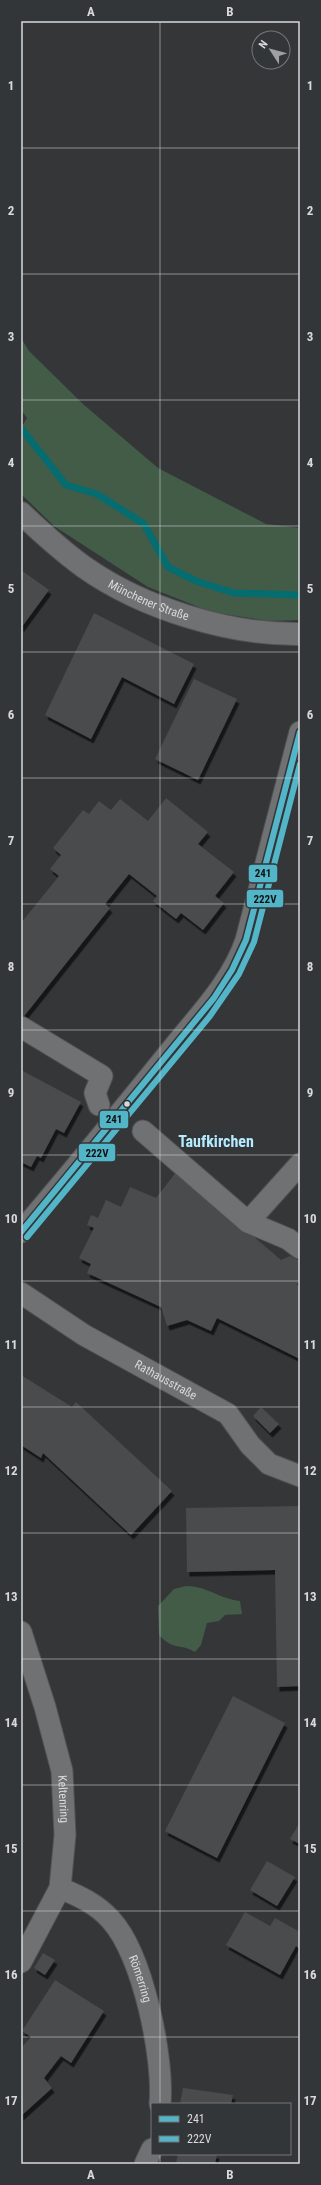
<svg xmlns="http://www.w3.org/2000/svg" width="321" height="2185" viewBox="0 0 321 2185" font-family="'Roboto Condensed',sans-serif">
<style>
.green{fill:#425c48}
.lines{fill:none;stroke-linecap:round;stroke-linejoin:round}
.stream{stroke:#056c6f;stroke-width:7}
.building{fill:#4a4b4d;filter:url(#shadow)}
.street-casing{stroke:#515254;stroke-width:23}
.secondary-casing{stroke:#515254;stroke-width:24}
.street{stroke:#707173;stroke-width:21}
.secondary{stroke:#707173;stroke-width:22}
.bus-1-casing{stroke:#333639;stroke-width:9}
.bus-2-casing{stroke:#333639;stroke-width:9}
.bus-1{stroke:#53b5c8;stroke-width:6}
.bus-2{stroke:#53b5c8;stroke-width:6}
.grid{fill:none;stroke:#d8d9db;stroke-width:1;stroke-opacity:0.55}
.bus-dot{fill:#d8d9db;stroke:#333639;stroke-width:1.5}
.labels{text-anchor:middle;dominant-baseline:central;stroke-width:3;stroke-linejoin:round;paint-order:stroke}
.street-label{font-size:12px;fill:#d8d9db;stroke:#333639}
.district-label{font-size:16px;font-weight:bold;fill:#b5ebfd;stroke:#333639}
.line-badge{stroke:#333639;stroke-width:1.5}
.pale-badge-label{font-size:11px;text-anchor:middle;font-weight:bold;fill:#111}
.neatline{fill:none;stroke:#d8d9db;stroke-width:1.5}
.grid-label{font-size:13px;text-anchor:middle;font-weight:bold;fill:#d8d9db}
</style>
<defs>
<filter id="shadow"><feDropShadow dx="2.5" dy="4.5" stdDeviation="0" flood-color="#0009"/></filter>
</defs>
<rect width="100%" height="100%" fill="#343638"/>
<g class="green">
<path d="M 21,338 L 29,351 L 83,404 L 158,468 L 266,524 L 300,528 L 300,620 L 269,621 L 211,612 L 148,587 L 54,526 L 21,494 L 21,428 L 27,418 L 21,410 Z"/>
<path d="M 186,1586 C 207,1586 220,1599 240,1601 L 242,1614 L 225,1615 L 219,1621 L 207,1623 L 201,1645 L 195,1652 C 180,1643 174,1651 159,1635 L 158,1606 L 174,1589 Z"/>
</g>
<g class="lines">
<path class="stream" d="M 21,428 L 66,485 L 97,494 L 144,524 L 168,567 L 196,581 L 234,593 L 300,595"/>
</g>
<g class="building">
<path d="M 21,570 L 49,590 L 21,628 Z"/>
<path d="M 94,613 L 194,664 L 174,704 L 122,677 L 91,739 L 45,715 Z"/>
<path d="M 194,679 L 237,699 L 198,780 L 155,759 Z"/>
<path d="M 166,798 L 208,832 L 198,844 L 234,872 L 215,896 L 224,903 L 203,930 L 181,913 L 176,919 L 153,901 L 157,896 L 129,874 L 105,904 L 110,908 L 21,1020 L 21,923 L 59,876 L 50,869 L 61,855 L 53,848 L 83,810 L 89,814 L 99,801 L 111,810 L 120,799 L 148,821 Z"/>
<path d="M 21,1070 L 81,1102 L 64,1133 L 56,1129 L 41,1158 L 37,1156 L 31,1167 L 21,1162 Z"/>
<path d="M 177,1171 L 281,1260 L 290,1256 L 300,1261 L 300,1280 L 297,1285 L 300,1286 L 300,1359 L 217,1318 L 211,1331 L 187,1320 L 167,1326 L 161,1307 L 87,1273 L 91,1264 L 79,1258 L 94,1228 L 87,1225 L 91,1215 L 98,1218 L 106,1200 L 121,1207 L 130,1187 L 156,1198 Z"/>
<path d="M 21,1375 L 72,1407 L 76,1402 L 172,1491 L 131,1535 L 43,1453 L 41,1458 L 21,1445 Z"/>
<path d="M 261,1407 L 279,1424 L 270,1433 L 253,1416 Z"/>
<path d="M 300,1506 L 300,1686 L 277,1687 L 275,1570 L 187,1572 L 186,1508 Z"/>
<path d="M 233,1696 L 285,1723 L 217,1858 L 165,1831 Z"/>
<path d="M 300,1822 L 300,1844 L 290,1839 Z"/>
<path d="M 267,1861 L 295,1877 L 277,1906 L 250,1890 Z"/>
<path d="M 245,1912 L 270,1926 L 275,1918 L 300,1932 L 300,1949 L 296,1946 L 280,1975 L 226,1945 Z"/>
<path d="M 43,1953 L 55,1960 L 45,1975 L 34,1968 Z"/>
<path d="M 55,1980 L 104,2011 L 71,2063 L 61,2056 L 44,2078 L 52,2088 L 21,2116 L 21,2048 L 31,2037 L 22,2031 Z"/>
<path d="M 183,2088 L 233,2095 L 231,2104 L 180,2104 Z"/>
<path d="M 178,2154 L 217,2154 L 215,2164 L 176,2164 Z"/>
</g>
<g class="lines">
<defs>
<g id="street">
<path d="M 21,1027 L 102,1076 L 95,1093 L 99,1105"/>
<path d="M 143,1131 L 248,1222 L 288,1239 L 300,1248"/>
<path d="M 248,1222 L 300,1164"/>
<path d="M 21,1232 C 72,1172 122,1111 172,1049 C 199,1015 232,982 246,940 L 300,732"/>
<path id="s1" d="M 21,1293 L 84,1335 L 228,1414 L 250,1445 L 269,1464 L 300,1476"/>
<path id="s2" d="M 21,1632 L 45,1707 L 62,1771 L 65,1835 L 60,1888 L 21,1962"/>
<path id="s3" d="M 60,1888 C 79,1896 97,1904 111,1920 C 143,1955 164,2058 160,2104"/>
<path d="M 145,2164 L 152,2149"/>
</g>
<g id="secondary">
<path id="s4" d="M 21,513 C 41,532 62,551 84,567 C 142,608 229,635 300,634"/>
</g>
</defs>
<use href="#street" class="street-casing"/>
<use href="#secondary" class="secondary-casing"/>
<use href="#street" class="street"/>
<use href="#secondary" class="secondary"/>
<defs>
<path id="bus-1" d="M 21,1232 L 214,998 L 232,970 L 246,940 L 300,732"/>
<path id="bus-2" d="M 27,1237 L 210,1016 L 239,974 L 254,942 L 300,764"/>
</defs>
<use href="#bus-1" class="bus-1-casing"/>
<use href="#bus-2" class="bus-2-casing"/>
<use href="#bus-1" class="bus-1"/>
<use href="#bus-2" class="bus-2"/>
</g>
<path class="grid" d="M 160,21 L 160,2104M 21,148 L 300,148M 21,274 L 300,274M 21,400 L 300,400M 21,526 L 300,526M 21,652 L 300,652M 21,778 L 300,778M 21,904 L 300,904M 21,1030 L 300,1030M 21,1155 L 300,1155M 21,1281 L 300,1281M 21,1407 L 300,1407M 21,1533 L 300,1533M 21,1659 L 300,1659M 21,1785 L 300,1785M 21,1911 L 300,1911M 21,2037 L 300,2037M 160,2154 L 160,2164"/>
<circle class="bus-dot" cx="127" cy="1104" r="3.5"/>
<g class="labels">
<g class="street-label">
<text stroke="none"><textPath href="#s4" startOffset="156">Münchener Straße</textPath></text>
<text stroke="none"><textPath href="#s1" startOffset="169">Rathausstraße</textPath></text>
<text stroke="none"><textPath href="#s2" startOffset="173">Keltenring</textPath></text>
<text stroke="none"><textPath href="#s3" startOffset="127">Römerring</textPath></text>
</g>
<g class="district-label">
<text x="216" y="1141">Taufkirchen</text>
</g>
</g>
<g class="line-badge">
<rect x="248" y="864" width="30" height="19" rx="4" fill="#53b5c8"/>
<rect x="246" y="889" width="38" height="19" rx="4" fill="#53b5c8"/>
<rect x="99" y="1110" width="30" height="19" rx="4" fill="#53b5c8"/>
<rect x="78" y="1143" width="38" height="19" rx="4" fill="#53b5c8"/>
</g>
<g class="pale-badge-label">
<text x="263" y="877">241</text>
<text x="265" y="903">222V</text>
<text x="114" y="1123">241</text>
<text x="97" y="1157">222V</text>
</g>
<rect width="321" height="2185" fill="none" stroke="#333639" stroke-width="44"/>
<rect x="151" y="2103" width="140" height="52" fill="#333639" stroke="#75777a"/>
<rect x="159" y="2116" width="20" height="6" fill="#53b5c8" stroke="#75777a"/>
<text x="187" y="2123" font-size="12" fill="#d8d9db">241</text>
<rect x="159" y="2136" width="20" height="6" fill="#53b5c8" stroke="#75777a"/>
<text x="187" y="2143" font-size="12" fill="#d8d9db">222V</text>
<g transform="translate(271 50) rotate(306)"><circle r="19" fill="#333639" stroke="#75777a"/>
<path d="M0-3L7 15L0 10L-7 15Z" fill="#9fa0a2"/>
<text y="-6" font-size="11" font-weight="bold" text-anchor="middle" fill="#d8d9db">N</text>
</g>
<rect x="22" y="22" width="277" height="2141" class="neatline"/>
<g class="grid-label">
<text x="91" y="16">A</text>
<text x="230" y="16">B</text>
<text x="11" y="90">1</text>
<text x="310" y="90">1</text>
<text x="11" y="215">2</text>
<text x="310" y="215">2</text>
<text x="11" y="341">3</text>
<text x="310" y="341">3</text>
<text x="11" y="467">4</text>
<text x="310" y="467">4</text>
<text x="11" y="593">5</text>
<text x="310" y="593">5</text>
<text x="11" y="719">6</text>
<text x="310" y="719">6</text>
<text x="11" y="845">7</text>
<text x="310" y="845">7</text>
<text x="11" y="971">8</text>
<text x="310" y="971">8</text>
<text x="11" y="1097">9</text>
<text x="310" y="1097">9</text>
<text x="11" y="1223">10</text>
<text x="310" y="1223">10</text>
<text x="11" y="1349">11</text>
<text x="310" y="1349">11</text>
<text x="11" y="1475">12</text>
<text x="310" y="1475">12</text>
<text x="11" y="1601">13</text>
<text x="310" y="1601">13</text>
<text x="11" y="1727">14</text>
<text x="310" y="1727">14</text>
<text x="11" y="1853">15</text>
<text x="310" y="1853">15</text>
<text x="11" y="1979">16</text>
<text x="310" y="1979">16</text>
<text x="11" y="2105">17</text>
<text x="310" y="2105">17</text>
<text x="91" y="2179">A</text>
<text x="230" y="2179">B</text>
</g>
</svg>
